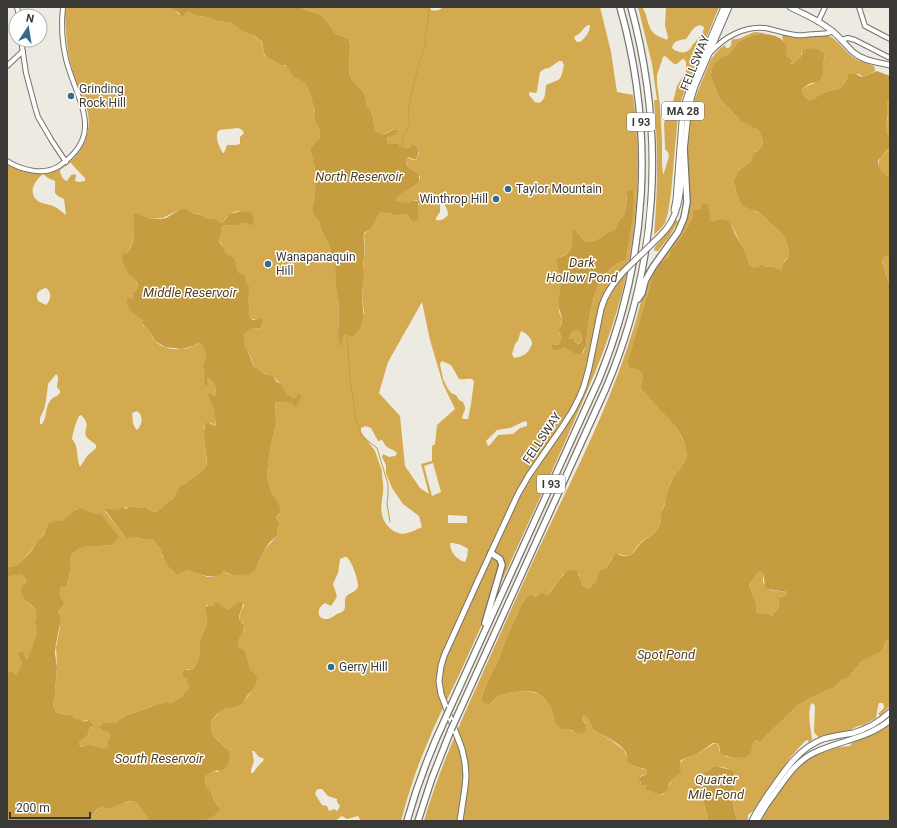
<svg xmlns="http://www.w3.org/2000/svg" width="897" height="828" viewBox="0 0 897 828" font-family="Roboto,sans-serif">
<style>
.forest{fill:#d3aa4f;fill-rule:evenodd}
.water{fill:#c59c40;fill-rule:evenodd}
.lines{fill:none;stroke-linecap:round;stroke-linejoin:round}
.stream{stroke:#c59c40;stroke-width:1}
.minor-casing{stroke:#76736c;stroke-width:6}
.major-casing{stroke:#76736c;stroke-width:7}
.highway-casing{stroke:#76736c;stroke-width:8}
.minor{stroke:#fff;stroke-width:4}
.major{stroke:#fff;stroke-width:5}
.highway{stroke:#fff;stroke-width:5.5}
.major-bridge-casing{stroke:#76736c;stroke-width:7;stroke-linecap:butt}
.highway-bridge-casing{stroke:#76736c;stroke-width:8;stroke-linecap:butt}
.major-bridge{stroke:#fff;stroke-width:5}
.highway-bridge{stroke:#fff;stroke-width:5.5}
.poi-dot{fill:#366a87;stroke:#fff;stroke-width:1.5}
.labels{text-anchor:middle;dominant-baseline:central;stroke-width:3;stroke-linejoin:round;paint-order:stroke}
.shield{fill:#fff;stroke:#767472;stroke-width:1}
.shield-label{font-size:11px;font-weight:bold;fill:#3b3936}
.street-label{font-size:12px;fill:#3b3936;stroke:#fff}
.poi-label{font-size:12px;fill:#3b3936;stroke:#fff;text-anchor:start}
.water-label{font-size:13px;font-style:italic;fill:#53421c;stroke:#fff}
</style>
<rect width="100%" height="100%" fill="#edeae2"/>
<g class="forest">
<path d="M 66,7 L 167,7 C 171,9 177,10 179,15 L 188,12 L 197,16 L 206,17 L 217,21 L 231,23 L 260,40 C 264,45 262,52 266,57 C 268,59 277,63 280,64 C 282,65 284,65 286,66 C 289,67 291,72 293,75 C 297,80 302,80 306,84 C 313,91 314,109 316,119 C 316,124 321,128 320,134 C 320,139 313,144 310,148 L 316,174 L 316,189 L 312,208 L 313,214 L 319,222 L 321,230 L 329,245 L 335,265 L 336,277 L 339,304 L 338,336 L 342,344 L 343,336 L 345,335 L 349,336 L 354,335 L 361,324 L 364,312 L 362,296 L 364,272 L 364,259 L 365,247 L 365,240 L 363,236 L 367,231 L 371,229 L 380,213 C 386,212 392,214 397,216 L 402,214 L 407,215 L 411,221 L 414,222 L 419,217 L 418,207 L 419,205 L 417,200 C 410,202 402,204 396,200 C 399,190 413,189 419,182 L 420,176 C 411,170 408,170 406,159 L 407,157 L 413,160 L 416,160 L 419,153 L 417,147 L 409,148 L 400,146 L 399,144 L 390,144 L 387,143 L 387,141 L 389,136 L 396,135 L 396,129 C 384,131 388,138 376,131 L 374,125 L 373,116 L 367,105 L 365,95 L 362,90 L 352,80 L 350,76 L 349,70 L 350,47 L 349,39 L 335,33 L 332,28 L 327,21 L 320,14 L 308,11 L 300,7 L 430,7 L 431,10 C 436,11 439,11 443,7 L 600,7 L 611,52 L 617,92 L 633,95 C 642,159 638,226 623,289 C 616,316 607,343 596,370 C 555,468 509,564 465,662 C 453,689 438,716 427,744 C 416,769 408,795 401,821 L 361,821 L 358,816 L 347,819 L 342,816 L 335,821 L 204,821 L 213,816 L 219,807 L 214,800 L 211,792 L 206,789 L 205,787 L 206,774 L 213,771 L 218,772 L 226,748 L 212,734 L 211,722 L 222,709 L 231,706 L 237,707 C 247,698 255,690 256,677 L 250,669 L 245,650 L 239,647 C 239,645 238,642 239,640 C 240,632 250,629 240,621 C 239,615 241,611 244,605 L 241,602 L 228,609 L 214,605 L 213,606 L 207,605 L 206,607 L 206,612 L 207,624 L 200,640 L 200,652 L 199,657 L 194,669 L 187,669 L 186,678 L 190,687 L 185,692 L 181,697 L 171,703 L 163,703 L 151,706 L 143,710 L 127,715 L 114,723 L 106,723 L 100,726 L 99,729 L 104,730 L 109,733 L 110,738 L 109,739 L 108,746 L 102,748 L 89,744 L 85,746 L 81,747 L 79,744 L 79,742 C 86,737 89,736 90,726 L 94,724 L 91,721 L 86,720 L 83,722 L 76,719 L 71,714 L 68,715 L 56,712 L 53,705 L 55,696 L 56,680 L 57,668 L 56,647 L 60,627 L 58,613 L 63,606 L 60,597 L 61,587 C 73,586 69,566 70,558 C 82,540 95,548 112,545 L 97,514 L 82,508 L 80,509 L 77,509 L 73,512 L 62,521 L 52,522 L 33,548 L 20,563 L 14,566 L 7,567 L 7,162 C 23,172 44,178 61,168 C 65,165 69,164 71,161 C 84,150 91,131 88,114 C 88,110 85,106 84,103 C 80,91 75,80 72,68 C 66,50 66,30 65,11 ZM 588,25 L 590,25 C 590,32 585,38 580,42 L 577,42 L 574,38 L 575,36 L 579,34 L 585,27 ZM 559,61 L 562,61 L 564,65 C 563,69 562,78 558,80 C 554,82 550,83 546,85 C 545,93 546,100 539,103 L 535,102 L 529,95 L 529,93 L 530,92 L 536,93 L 537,91 L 540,72 L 544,69 L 549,68 ZM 238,128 C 241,129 243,130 244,133 L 240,137 L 240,144 L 236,145 L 227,145 L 224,153 L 223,153 C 219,147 214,136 219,130 ZM 70,163 L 71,163 L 79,172 L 85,178 L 85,181 L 79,182 L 75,181 L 76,175 L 75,174 L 71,175 L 67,181 C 63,180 60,174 60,170 ZM 43,174 L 48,178 L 55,181 C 56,193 51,193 64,199 L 66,215 C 62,212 58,208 53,206 C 48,204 42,204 38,201 C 27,193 35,180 43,174 ZM 634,191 L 632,208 L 632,225 L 626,260 C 623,261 618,263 615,265 C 591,281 589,321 586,346 L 583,353 C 575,354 572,350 565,348 L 560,349 L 558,351 L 553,350 L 554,344 L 558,345 L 559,342 L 562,338 L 559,333 L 562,319 L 559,312 L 558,300 L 560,297 L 562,281 L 560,272 L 560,257 C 574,251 572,243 572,229 L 586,242 C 598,242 605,233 615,229 L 619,220 L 624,215 L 627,200 L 626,195 ZM 441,202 L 442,202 C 446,205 448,211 448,215 C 445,219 441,221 436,220 L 436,218 L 440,212 L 440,204 ZM 186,209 L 193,213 L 199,214 L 208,219 L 212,219 L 220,223 L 222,223 C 226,217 233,210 242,211 C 246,212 250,215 254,217 L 255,219 L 254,222 L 247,224 L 244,223 L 221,226 L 221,234 L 219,241 L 222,244 L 224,253 L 235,259 L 238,272 C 251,279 247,288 248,300 C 248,306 250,311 250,317 L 251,319 L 263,321 L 261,328 C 257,329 252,328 248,330 C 243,333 242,343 244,348 C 245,350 248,353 250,355 C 252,359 252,364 255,367 C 261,372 268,375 275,378 C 277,381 279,382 281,385 C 286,391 286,398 296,398 L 294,406 L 291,403 L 275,402 L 276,410 L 275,414 L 277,422 L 271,444 L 267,474 L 271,491 L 278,501 L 279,514 L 276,517 L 280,525 L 277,530 L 278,535 L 265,549 L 260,560 L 252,573 L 247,574 L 234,575 L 228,574 L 224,571 L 216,576 L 208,577 L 187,570 L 180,574 L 174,573 L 162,556 L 160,549 L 158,547 L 153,540 L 151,539 L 145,540 L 135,537 L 125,537 L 105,511 C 113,508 120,513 129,506 L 139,508 L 145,507 L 154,512 L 156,512 L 160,509 L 168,502 L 173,499 L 180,485 L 187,483 L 191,478 L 195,477 L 197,475 L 200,473 L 207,465 L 204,438 L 204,426 L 211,423 L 215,426 C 216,423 216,421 216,417 C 216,406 210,402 207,393 L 208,392 L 214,396 L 216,395 L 216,394 L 215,385 L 209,379 L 204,383 L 203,364 L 206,356 L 204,348 L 199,343 C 197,344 194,346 191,347 C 180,351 164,350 155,341 C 152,338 151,332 147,328 C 146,327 144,326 142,325 L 143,321 C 139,316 133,312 128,307 L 131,299 L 133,298 L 132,293 L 138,288 L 136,280 L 132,277 L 125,263 L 125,253 L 127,253 C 136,241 134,225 134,212 L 139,214 L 150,219 L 163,218 L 177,211 ZM 46,288 C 52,292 51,300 46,305 L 38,301 C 35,294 38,290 46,288 ZM 422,302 L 430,340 L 443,384 L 455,409 L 437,425 L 435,444 L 432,446 L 432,461 L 421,464 L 429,494 L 420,488 L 405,466 L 400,416 L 379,393 L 388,362 ZM 521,331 C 526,333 532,338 532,344 C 528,354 524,356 514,358 L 512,354 L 515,344 L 518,340 ZM 442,361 L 451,365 L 459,379 C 464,380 468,378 472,379 L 474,382 L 471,404 L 468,419 L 464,419 L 462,418 L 463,414 L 465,410 L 465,407 L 463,402 L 459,400 L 456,395 L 451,393 L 448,389 L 443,379 L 440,364 L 441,362 ZM 56,374 C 60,377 57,382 57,387 L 60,391 L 60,393 C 57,397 52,397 50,401 C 45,408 47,418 42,424 L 40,424 L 40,418 L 44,409 L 46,401 L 48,384 ZM 137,411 C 144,415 142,426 137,430 C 132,426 133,419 132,413 ZM 81,415 C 92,425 83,430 86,436 C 88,440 94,442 96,445 L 96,448 L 87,456 L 80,467 C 76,458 79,446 72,439 C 73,432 76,422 79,416 ZM 525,421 L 527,422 L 527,426 L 520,428 L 513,434 L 498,435 L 490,445 L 488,446 L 486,441 L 497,430 L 510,428 ZM 365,426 L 371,428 L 378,441 L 382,440 C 384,442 385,446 387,447 C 391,450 395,449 397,454 L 395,456 L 389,457 L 383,454 L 382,457 L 386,465 L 386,473 L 392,488 L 403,504 L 419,516 L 422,527 C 411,532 402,538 391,529 C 382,522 380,511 382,501 C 382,498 383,495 383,492 C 384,486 382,479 382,473 L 382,471 L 375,451 L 361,432 L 361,427 L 362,428 ZM 433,463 L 441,492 L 432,496 L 424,466 ZM 448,515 L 467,516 L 467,523 L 448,523 ZM 450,543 C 456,543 463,545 468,549 L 467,557 L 465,562 C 457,560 450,552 450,543 ZM 345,557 L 347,557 C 353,564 358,579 358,587 C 355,593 348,593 346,597 C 343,601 348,608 342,612 C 341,613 338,613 337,614 C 334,616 331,618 328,619 C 316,620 316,608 325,603 L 331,606 L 335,600 L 337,596 L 333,584 L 338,573 L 340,559 ZM 252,751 L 254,751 L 259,757 L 263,758 L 264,760 L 258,766 L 253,773 L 251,773 L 251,770 L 254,761 ZM 318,789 L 322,789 L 328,796 L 337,799 L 337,802 L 340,806 L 338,810 L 337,811 L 334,809 L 329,811 L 327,806 L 322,805 L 315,794 L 316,791 Z"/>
<path d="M 638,7 L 642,7 C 649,16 646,30 658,36 C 661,38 664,38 667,40 L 668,37 L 665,26 L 666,7 L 719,7 L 695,66 L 682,98 L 678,115 L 671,193 L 668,213 L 665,223 L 662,227 L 654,235 C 658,188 658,147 654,100 L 657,100 L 652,64 ZM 700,25 L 704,27 C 703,35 699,38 693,44 C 691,46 693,46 690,49 C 686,55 676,52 672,48 C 673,41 679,40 686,39 C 691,33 692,27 700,25 ZM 665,56 L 674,64 C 679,65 680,59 684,59 L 686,62 L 686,71 L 677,86 L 673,102 L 664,123 L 665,146 L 665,149 L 668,152 L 669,156 L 664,173 L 663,174 L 662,164 L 662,141 L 660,105 L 657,84 L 657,75 L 663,57 Z"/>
<path d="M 755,32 L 763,33 L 766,34 L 759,34 L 752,35 L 738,42 L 730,53 L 722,57 L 711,72 L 711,77 L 719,98 L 739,119 L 758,130 L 762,138 L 763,144 L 761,148 L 755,152 L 751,161 L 741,169 L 738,170 L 737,173 L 737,175 L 733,180 L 738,197 L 756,212 L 760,213 L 782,234 C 787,241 789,249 789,257 L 784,261 L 782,269 L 780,270 L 771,266 L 767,267 L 763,266 L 760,266 L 756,269 L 754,269 L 749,265 C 746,250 738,240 732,226 L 715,221 L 710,221 L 709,215 L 710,208 L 707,203 L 703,203 L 700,206 L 699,210 L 696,209 L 693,210 L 692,213 L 693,215 L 689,224 L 681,237 L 670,251 L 669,257 L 667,260 L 660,263 L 652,278 L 628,360 L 628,365 L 629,368 C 632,369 637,369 639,371 C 646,374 640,384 641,389 C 656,400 683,431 686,449 C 689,464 675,472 670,484 C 668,490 667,496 665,502 C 664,506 662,509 662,513 C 661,518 661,523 658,528 C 654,535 646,537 640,543 C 632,552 632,559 619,554 L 612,558 L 606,568 L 600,570 C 596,579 597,582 588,589 C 582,587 580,580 579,574 L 563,574 L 548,595 L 545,594 L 536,597 L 530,594 L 522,603 L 505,641 L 499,658 L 487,682 L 481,699 L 492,703 C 494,701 496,698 499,696 C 508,691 532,689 540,695 C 550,703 555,716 560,727 L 565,729 L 573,731 L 585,723 L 582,717 L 584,716 C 589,718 591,725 593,730 L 611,740 L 624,750 L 630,764 L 634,766 L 647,770 L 646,775 L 640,776 L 640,781 L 641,785 L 646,785 L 647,786 L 646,788 L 652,789 L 659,795 L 664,794 C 668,789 670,782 674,777 C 676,775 680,773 680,770 C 681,767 680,765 680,763 L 684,759 L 697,754 L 715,743 C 719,744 719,748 719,751 L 727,757 L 741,758 L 751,749 L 752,745 L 754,741 L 757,740 L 759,743 L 797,706 L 810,698 L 835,687 L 841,680 L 851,674 L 861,662 L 877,653 L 884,648 L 886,641 L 890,639 L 890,706 L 881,715 L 879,715 L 878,714 L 884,708 L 884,706 L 883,703 L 879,703 C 877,708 877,713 876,718 L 864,725 L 858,726 L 850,730 L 818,737 L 814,732 L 815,706 L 813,703 L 811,704 C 807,715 811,729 812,740 L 809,743 L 808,740 L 805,741 L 790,758 L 753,811 L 748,815 L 748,821 L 737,821 C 734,810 733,800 733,789 C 732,783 735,776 733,771 C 723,766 712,764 704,774 C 700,778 698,783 694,787 L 694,790 L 702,798 L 707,814 L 708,821 L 424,821 C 439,769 462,719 484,670 C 510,612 535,555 563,498 C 576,471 589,444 601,416 C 613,388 624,359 633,330 C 639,312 642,292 651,275 C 660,258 672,244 682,229 L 687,218 L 689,204 L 687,153 L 691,111 L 697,93 L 711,59 L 720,48 L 725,45 L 726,48 L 729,48 L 731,45 L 732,39 C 739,41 747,34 755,32 Z"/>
<path d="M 783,35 C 789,36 795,38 801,38 C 811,37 821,32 831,37 C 838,41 843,49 849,54 C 858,62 864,62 874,66 L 875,69 L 875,71 L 863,77 L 859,74 L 848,75 L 845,83 L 840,88 L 822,93 L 812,100 L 807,99 L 803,94 L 802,90 C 807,84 812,86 816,81 C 823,75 822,71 823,63 C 824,59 825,57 824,53 C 816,48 810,50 801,53 L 801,57 L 795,61 L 793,65 L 792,65 L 790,58 L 788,58 L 787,56 L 785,45 L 782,37 Z"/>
<path d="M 890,96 L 890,137 L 886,132 L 886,127 L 888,116 L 887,104 Z"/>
<path d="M 890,147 L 890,178 C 888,176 884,174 882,172 C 872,161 885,156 890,147 Z"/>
<path d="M 676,220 L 677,220 L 678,222 L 669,237 L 658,251 L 655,251 L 654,250 L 655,247 L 670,229 Z"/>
<path d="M 890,256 L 890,285 L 886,275 L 882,262 L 884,257 Z"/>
<path d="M 575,330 C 581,329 581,336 582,341 L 579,344 L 576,343 L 575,341 L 569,338 L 571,334 Z"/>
<path d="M 760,572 L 763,573 L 763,582 L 770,590 L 787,592 L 786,595 L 780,597 L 778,600 L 779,606 L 772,616 L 768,613 L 761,614 L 757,612 L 756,610 L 756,602 L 750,588 L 749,586 L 750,582 C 755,580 755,574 760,572 Z"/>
<path d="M 18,574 L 21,574 L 25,577 L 26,580 L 22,592 L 29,604 L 35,609 L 36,614 L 35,623 L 37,632 L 37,637 L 31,649 L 29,658 L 26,659 L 22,651 L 18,652 C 22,662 25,666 16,674 L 13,672 L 7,671 L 7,576 L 11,576 Z"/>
<path d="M 890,724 L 890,821 L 761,821 C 770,803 785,778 801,765 C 810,756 822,751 834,748 C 840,746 845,747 850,746 L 852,743 L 875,733 Z"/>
<path d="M 133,801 L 136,802 L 149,821 L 89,821 L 94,813 L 100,807 L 103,806 L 111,808 L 123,803 Z"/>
</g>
<g class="water">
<path d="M 167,7 L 300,7 L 308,11 L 320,14 L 327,21 L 332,28 L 335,33 L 349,39 L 350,47 L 349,70 L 350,76 L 352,80 L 362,90 L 365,95 L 367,105 L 373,116 L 374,125 L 376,131 C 388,138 384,132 396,129 L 397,132 L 396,135 L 388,137 L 387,141 L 387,143 L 390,144 L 399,144 L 400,146 L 409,148 L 412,145 C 421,146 419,156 415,160 L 408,157 L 406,159 L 407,165 L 409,168 L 419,175 L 419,182 C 413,189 400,190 396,200 C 403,205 411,200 418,201 L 419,217 L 418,220 L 414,222 L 412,222 L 407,215 L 402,214 L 397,216 C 392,214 386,212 380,213 L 371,229 L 365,232 L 363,236 C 366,243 364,250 364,258 C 363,263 364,268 364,274 C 364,281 362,288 362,296 C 362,303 364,311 363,318 C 362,325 358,333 352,337 L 346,335 L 343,336 L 342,346 L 341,346 L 338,336 L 339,304 L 336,286 L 335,265 L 329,245 L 321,230 L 319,222 L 313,214 L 312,208 L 315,194 L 316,174 L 310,148 L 319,138 L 320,134 L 320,130 L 315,120 L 315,111 L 310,92 L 305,83 L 294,77 L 287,67 L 285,65 L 281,65 L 267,58 L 264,53 L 262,42 L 260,40 L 256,37 L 243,31 L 231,23 L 217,21 L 206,17 L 197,16 L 188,12 L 186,13 L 182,17 L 181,16 L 178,12 Z"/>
<path d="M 759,34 C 768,34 782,35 786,45 C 787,50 786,54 788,58 L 790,58 L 792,62 L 791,64 L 793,65 L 795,61 L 801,57 C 803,45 816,48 824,53 C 825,58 823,61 823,66 C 823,89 812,77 802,90 L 803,94 L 807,99 L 812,100 L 822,93 L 840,88 L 845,83 L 848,75 C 855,71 857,76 863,77 L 874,72 L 877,71 L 890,76 L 890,96 L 887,104 L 888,113 L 886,127 L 886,132 L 890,137 L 890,147 L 878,161 L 878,164 L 881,171 L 890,178 L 890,256 L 884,257 L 882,262 L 886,275 L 890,285 L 890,639 L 886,641 L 883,650 L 861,662 L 851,674 L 848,677 L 841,680 L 835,687 L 810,698 L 797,706 L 759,743 L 757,740 L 754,741 C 752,745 752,749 750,753 C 745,761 727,758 720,753 L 719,746 L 717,743 L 713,743 L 697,754 L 681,760 L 680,763 L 681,771 L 671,781 L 669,784 L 668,789 L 665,793 L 658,795 L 657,793 L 654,793 L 652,790 L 649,791 L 646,790 L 645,788 L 647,786 L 646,785 L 641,785 L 641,783 L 639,779 L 639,777 L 646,775 L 647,770 C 642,767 634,768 629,763 C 626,760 628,755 625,751 C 619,742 602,735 593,730 C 591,725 589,718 584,716 L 582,717 L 586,727 L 585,732 C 580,735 579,733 574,731 C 569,729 561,730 557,725 C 555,721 554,716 553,713 C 550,705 543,695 535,692 C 527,690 506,692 499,696 C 495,698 494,702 489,704 L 483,702 L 481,699 L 487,682 L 499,658 L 505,641 L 522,603 L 530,594 L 536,597 L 542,593 L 548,595 C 556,587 564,565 577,571 L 583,586 L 588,589 C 597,582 596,579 600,570 L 606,568 L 615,554 C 619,554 623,557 627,556 C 634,555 637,546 642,542 C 647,537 654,535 658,528 C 662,523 660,517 662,511 C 663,508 665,505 665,502 C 667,495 668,488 671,482 C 676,471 689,463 686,450 C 683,431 668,418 656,405 C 651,399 647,394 641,389 C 640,384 646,374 639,371 C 637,369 632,369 629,368 L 628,365 L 628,360 L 652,278 L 660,263 L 667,259 L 669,257 L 670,251 L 681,237 L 689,224 L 693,215 L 692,213 L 693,210 L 696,209 L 699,210 L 701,204 C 713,199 709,214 710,221 C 716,222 720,218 726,220 C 732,224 733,230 736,236 C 742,245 747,254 749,265 C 756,270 754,268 762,265 L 767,267 L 771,266 L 780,270 L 782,269 L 783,263 L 789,257 C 789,249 787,241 782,234 L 760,213 L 743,206 L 738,197 L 733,180 L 737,175 L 737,171 L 741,169 L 751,161 L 754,153 L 761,148 L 763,144 L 762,138 L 758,130 L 741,121 L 719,98 L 711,77 L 711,74 L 712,68 L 716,63 L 722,57 L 730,53 L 738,42 L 752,35 ZM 760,572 L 763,573 L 765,586 L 767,589 L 787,592 L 786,595 L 778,598 L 779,606 L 772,616 L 768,613 L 761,614 L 757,612 L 756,610 L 756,602 L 750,588 L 749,586 L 750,582 C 755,580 755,574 760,572 Z"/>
<path d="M 634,190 L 632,225 L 626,260 C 623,261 618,263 615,265 C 591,281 589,321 586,346 C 585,347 583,352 582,353 C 577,356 569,350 565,348 L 560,349 L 558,351 L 553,350 L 552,344 L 558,345 L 559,342 L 562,338 C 556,328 561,330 562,320 C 562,315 558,309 558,302 C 559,294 562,287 561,280 C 561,272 556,266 557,258 C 560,257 564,256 566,254 C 574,248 572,237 572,229 C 578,232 581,238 586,242 C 598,242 605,233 615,229 L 619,220 L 624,215 L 627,200 L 626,193 L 629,191 ZM 575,330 L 579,331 L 581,335 L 582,341 L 579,344 L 576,343 L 573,339 L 571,339 L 569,338 L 571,334 Z"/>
<path d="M 181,209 L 186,209 L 193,213 L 201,215 L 208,219 L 215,219 L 220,223 L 222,223 L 230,214 L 241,211 L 249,212 L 252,213 L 255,219 L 253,224 L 251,225 L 244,223 L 235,225 L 230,225 L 221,226 L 221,234 L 219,241 L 223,247 L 225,253 L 235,259 L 238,272 L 244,275 L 249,287 L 248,299 L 250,317 L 251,319 C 255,322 258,318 262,319 L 263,321 L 261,328 L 250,329 L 246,332 L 244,335 L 244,346 L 250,356 L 253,365 L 255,367 L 265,374 L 273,376 L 277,382 L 281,384 L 287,394 L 293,398 L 296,398 L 298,394 L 301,395 L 301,397 L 296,407 L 294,406 L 291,403 L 275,402 L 276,410 L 275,414 L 277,422 L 271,444 L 267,474 L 271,491 L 278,501 L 280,509 L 280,512 L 276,517 L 280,525 L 277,530 L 278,535 L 269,543 L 265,549 L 255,570 L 252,573 L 250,574 C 241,575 231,577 224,571 C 222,572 221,574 219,575 C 211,579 195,573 187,570 L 180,574 L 176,574 C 169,569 162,557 160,549 L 158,547 L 153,540 L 151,539 L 145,540 L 135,537 L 127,538 L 125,537 L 105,510 L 107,509 L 115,510 L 122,508 L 126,509 L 129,506 L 139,508 L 145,507 L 154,512 L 156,512 L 160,509 L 168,502 L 173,499 L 180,485 L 187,483 L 191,478 L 195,477 L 197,475 L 200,473 L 207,465 C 207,453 201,434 206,423 L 209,423 L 215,426 C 217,423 216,421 215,417 C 215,404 209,402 207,392 L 210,393 L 214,396 L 216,395 L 216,394 L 215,385 L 209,379 L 207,380 L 208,385 L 205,385 L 204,383 L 203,364 L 206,356 L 204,348 L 199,343 L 193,346 L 182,349 L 165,347 L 155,341 L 148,329 L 142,324 L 143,321 C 136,314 127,312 127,300 L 128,298 L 131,299 L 133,298 L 132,293 L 137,289 C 140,279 131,279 127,271 C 125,268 122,259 122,256 L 124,253 L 127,253 C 137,241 133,225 134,212 L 136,213 L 137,212 L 137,213 L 150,219 L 161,219 L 166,218 Z"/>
<path d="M 82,508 L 97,514 L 100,513 L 119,537 L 112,545 C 95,548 81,541 70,558 C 70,568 71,577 66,586 L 61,587 L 60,597 C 66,605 63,605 58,613 L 60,618 L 60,624 L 56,644 L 55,653 L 57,668 L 56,680 L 55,696 L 53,705 L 56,712 L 67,715 L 71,714 L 76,719 L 79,719 L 83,722 L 89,720 L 91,721 L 95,726 L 90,726 C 89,736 86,737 79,742 L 79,744 L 81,747 L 85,746 L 89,744 L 102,748 L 108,746 L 108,740 L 110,738 L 109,733 L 98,728 L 104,723 L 114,723 L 127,715 L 143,710 L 154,705 L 163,703 L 171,703 L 181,697 L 185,692 L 190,687 L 187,683 L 187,679 L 183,676 L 183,671 L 185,670 L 194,669 L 199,657 L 200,652 L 200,640 L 207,624 L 206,612 L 206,607 L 209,605 L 213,606 L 216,602 L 225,608 L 228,609 L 240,602 L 243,602 C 243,612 234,617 244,625 C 245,634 237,635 239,647 L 245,650 L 250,669 L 257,677 C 256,688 253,689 247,696 C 245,699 242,704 239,706 C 234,708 229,706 224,709 C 220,710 213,719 211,722 L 212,734 C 222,746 239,753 223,770 L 213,771 L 206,775 L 205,783 L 206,788 L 211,792 L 214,800 L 220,809 C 218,814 209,819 204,821 L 149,821 L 136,802 C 127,799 119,806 111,808 C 106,809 103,805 99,808 C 94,811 92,817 89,821 L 7,821 L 7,671 L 13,672 L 16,674 L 20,669 L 22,663 L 19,657 L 18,652 L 22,651 L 23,652 L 26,659 L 28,658 L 29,654 L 37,635 L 36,628 L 35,623 L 36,614 L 35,609 C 31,605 21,597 21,591 C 22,583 32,582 21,574 L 11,576 L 7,576 L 7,567 L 14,566 L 20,563 L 32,550 L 37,542 L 44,534 L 49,523 L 55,521 L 62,521 L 75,510 Z"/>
<path d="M 715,766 L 732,770 L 734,772 L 733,796 L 734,808 L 737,821 L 708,821 L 707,814 L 702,798 L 694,790 L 694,787 L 698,783 L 705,772 Z"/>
</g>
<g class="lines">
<g class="stream">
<path d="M 402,146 L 404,135 L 410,123 L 408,113 L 410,101 L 418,67 L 425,46 L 425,38 L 427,30 L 429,7"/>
<path d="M 347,335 L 350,378 L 356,420 L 362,436 L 377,448 L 388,484 L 388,495 L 387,504 L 390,522"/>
</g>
<defs>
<g id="minor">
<path d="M 17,7 L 19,16"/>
<path d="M 859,7 L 865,26 L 890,39"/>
<path d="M 818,22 L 825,7"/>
<path d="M 21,40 L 26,73 L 35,107 L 38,117 L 52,141 L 66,162"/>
<path d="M 841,40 L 848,38 L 855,40 L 888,57"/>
<path d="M 710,53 C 724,37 744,26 765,28 C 776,30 785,34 796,35 C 802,36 808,34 815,34 C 821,33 827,35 833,31"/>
<path d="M 7,66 L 23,51"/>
<path d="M 7,161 C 21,170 44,176 59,166 C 107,134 76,100 66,59 C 62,42 61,25 63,7"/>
</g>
<g id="major">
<path d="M 790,7 C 803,14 817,19 828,28 C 838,34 844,44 853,52 C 863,61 877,62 890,65"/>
<path d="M 684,151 C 687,128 687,108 695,86 L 729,7"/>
<path d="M 674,210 L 676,200 L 682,122 L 685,103 L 691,85 L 724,7"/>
<path d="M 660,236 C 681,217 681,188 683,161"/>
<path d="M 460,821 L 465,787 L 466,776 L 465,763 L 462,749 L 441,694 L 439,681 L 441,666 L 444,656 L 476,585 L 518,494 L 529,475 L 561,429 L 573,410 L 580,396 L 584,386 L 589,368 L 601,309 C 605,294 613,284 623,272"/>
<path d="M 752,821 C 757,810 764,800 771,790 C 785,770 799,748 823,739 C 833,736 843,735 853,733 C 867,729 879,722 890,712"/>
<path d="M 757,821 C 762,811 768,802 775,793 C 787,776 798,759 818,751 C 842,740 869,738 890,720"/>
</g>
<g id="highway">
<path d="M 638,299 L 642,293 L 645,281 L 653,267 L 678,232 L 684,218 L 687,202 L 684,148"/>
<path d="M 485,623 L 502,565 L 500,559 L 491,553"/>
<path d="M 450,708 L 599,379 C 648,259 655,131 620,7"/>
<path d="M 455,721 L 606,388 C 658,265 666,136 631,7"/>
<path d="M 407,821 C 417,785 430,751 446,717"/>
<path d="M 418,821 L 432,778 L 451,730"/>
</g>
</defs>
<use href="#minor" class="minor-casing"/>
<use href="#major" class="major-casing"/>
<use href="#highway" class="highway-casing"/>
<use href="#minor" class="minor"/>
<use href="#major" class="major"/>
<use href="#highway" class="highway"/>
<defs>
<path id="major-bridge" d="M 623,272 L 660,236"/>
<g id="highway-bridge">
<path d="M 446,717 L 450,708"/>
<path d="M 451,730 L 455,721"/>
</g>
</defs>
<use href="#major-bridge" class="major-bridge-casing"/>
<use href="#highway-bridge" class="highway-bridge-casing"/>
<use href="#major-bridge" class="major-bridge"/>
<use href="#highway-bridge" class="highway-bridge"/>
</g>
<g class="poi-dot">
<circle cx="71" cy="96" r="4"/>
<circle cx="508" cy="189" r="4"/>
<circle cx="496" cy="199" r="4"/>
<circle cx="268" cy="264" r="4"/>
<circle cx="331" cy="667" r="4"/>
</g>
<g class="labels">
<g class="shield">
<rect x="662" y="102" width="42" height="18" rx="3"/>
<rect x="627" y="113" width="28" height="18" rx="3"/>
<rect x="537" y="475" width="28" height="18" rx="3"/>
</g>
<g class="shield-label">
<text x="683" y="111">MA 28</text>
<text x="641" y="122">I 93</text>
<text x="551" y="484">I 93</text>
</g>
<g class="street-label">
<text transform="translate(695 63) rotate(-68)">FELLSWAY</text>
<text transform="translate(542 438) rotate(-56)">FELLSWAY</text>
</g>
<g class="poi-label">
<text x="79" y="89">Grinding<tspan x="79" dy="14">Rock Hill</tspan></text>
<text x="516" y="189">Taylor Mountain</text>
<text x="488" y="199" text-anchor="end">Winthrop Hill</text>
<text x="276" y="257">Wanapanaquin<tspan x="276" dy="14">Hill</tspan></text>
<text x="339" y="667">Gerry Hill</text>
</g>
<g class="water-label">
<text x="359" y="176">North Reservoir</text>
<text x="582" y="262">Dark<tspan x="582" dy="15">Hollow Pond</tspan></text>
<text x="190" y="292">Middle Reservoir</text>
<text x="666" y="654">Spot Pond</text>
<text x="159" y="758">South Reservoir</text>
<text x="716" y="779">Quarter<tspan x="716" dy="15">Mile Pond</tspan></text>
</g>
</g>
<rect width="897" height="828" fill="none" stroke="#3b3936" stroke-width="16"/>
<g transform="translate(28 28) rotate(12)"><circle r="19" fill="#ffffff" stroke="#b1b0af"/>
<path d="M0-3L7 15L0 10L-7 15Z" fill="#366a87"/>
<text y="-6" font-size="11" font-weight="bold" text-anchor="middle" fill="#3b3936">N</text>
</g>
<path d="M10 812v6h80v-6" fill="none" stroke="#3b3936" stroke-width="2"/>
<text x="16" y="812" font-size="12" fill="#3b3936" stroke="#ffffff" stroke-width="3" paint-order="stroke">200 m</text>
</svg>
